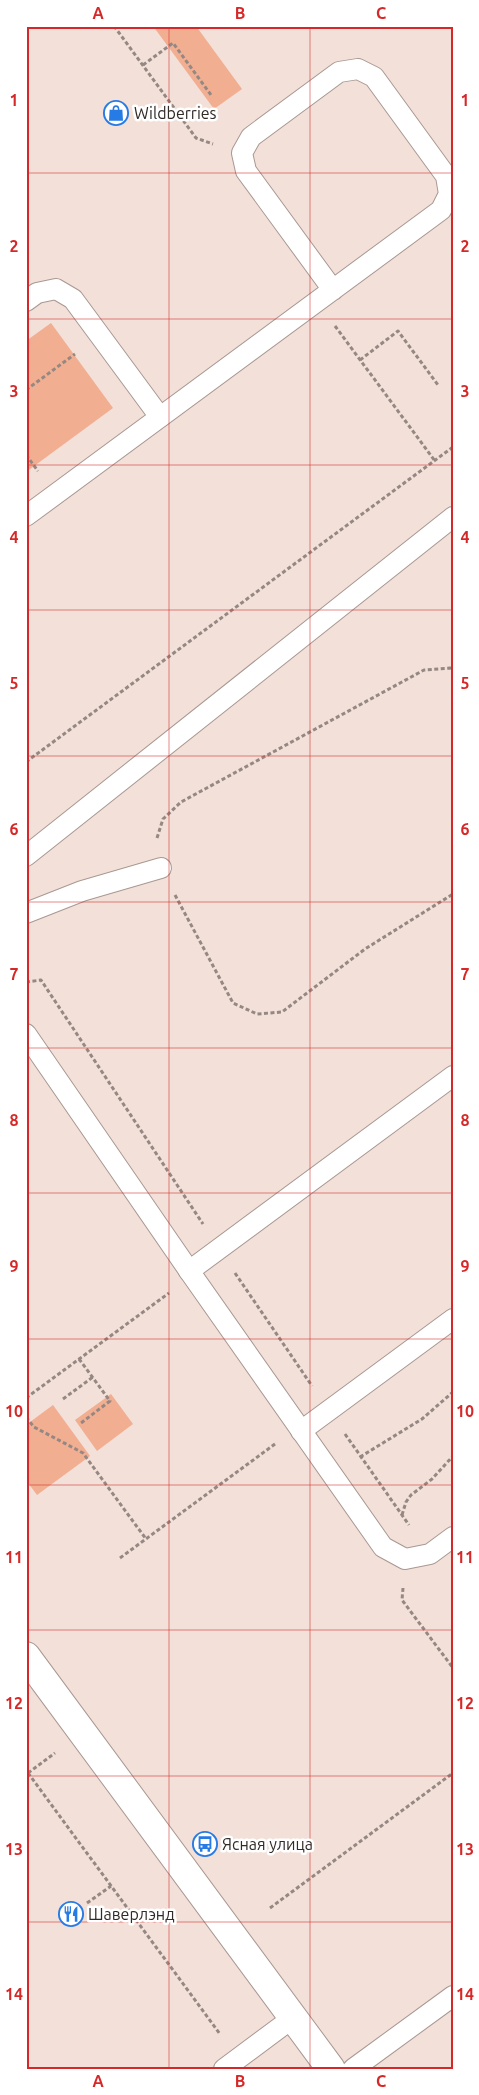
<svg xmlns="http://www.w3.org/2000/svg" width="479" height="2095" viewBox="0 0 479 2095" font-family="Ubuntu,sans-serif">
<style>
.green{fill:#f1ae91}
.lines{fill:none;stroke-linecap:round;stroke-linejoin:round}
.lane-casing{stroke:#a99891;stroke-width:22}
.street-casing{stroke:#a99891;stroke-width:30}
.path{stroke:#958883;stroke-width:3;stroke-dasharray:4 2.5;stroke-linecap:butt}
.lane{stroke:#fff;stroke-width:20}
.street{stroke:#fff;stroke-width:28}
.grid{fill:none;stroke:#d62828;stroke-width:1;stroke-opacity:0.55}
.labels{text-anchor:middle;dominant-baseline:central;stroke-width:5;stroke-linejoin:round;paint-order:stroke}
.poi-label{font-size:16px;fill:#312a27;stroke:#fff;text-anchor:start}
.neatline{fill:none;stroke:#d62828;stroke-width:2}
.grid-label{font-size:16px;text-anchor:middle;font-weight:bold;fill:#d62828}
</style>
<rect width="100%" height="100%" fill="#f2e0d9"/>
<g class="green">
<path d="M 153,26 L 196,26 L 242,89 L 214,109 Z"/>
<path d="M 51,323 L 113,408 L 26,472 L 26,341 Z"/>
<path d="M 111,1394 L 133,1424 L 97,1451 L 75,1420 Z"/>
<path d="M 53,1405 L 90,1456 L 37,1495 L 26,1480 L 26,1425 Z"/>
</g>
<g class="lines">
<defs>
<g id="lane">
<path d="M 26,301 L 37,293 L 56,289 L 73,299 L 160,417"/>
<path d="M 26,516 L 441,210 L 449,194 L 446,176 L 374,77 L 358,69 L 339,72 L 251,137 L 242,153 L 246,171 L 333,290"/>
<path d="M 26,856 L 453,517"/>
<path d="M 26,913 L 82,891 L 161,868"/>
<path d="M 26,1034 L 192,1275 L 383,1547 L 405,1559 L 430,1554 L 453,1537"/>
<path d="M 189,1271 L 453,1076"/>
<path d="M 301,1431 L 453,1319"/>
<path d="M 224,2069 L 294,2017"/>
<path d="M 353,2069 L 453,1996"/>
</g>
<path id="street" d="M 26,1656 L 331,2069"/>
</defs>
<use href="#lane" class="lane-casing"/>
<use href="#street" class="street-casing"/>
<g class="path">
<path d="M 114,26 L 196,138 L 213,144"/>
<path d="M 143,65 L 173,43 L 211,95"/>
<path d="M 335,326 L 435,461"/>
<path d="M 360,360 L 398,331 L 438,385"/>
<path d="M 26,390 L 75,354"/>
<path d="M 26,455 L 38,471"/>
<path d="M 26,762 L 453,447"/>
<path d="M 157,838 L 163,819 L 181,802 L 424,670 L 450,668 L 453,669"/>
<path d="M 175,895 L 233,1003 L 257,1014 L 282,1012 L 365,949 L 453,894"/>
<path d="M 26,982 L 41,980 L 203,1224"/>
<path d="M 235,1273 L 312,1386"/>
<path d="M 79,1359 L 110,1401 L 81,1423"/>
<path d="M 26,1398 L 169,1293"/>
<path d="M 63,1399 L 93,1377"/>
<path d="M 26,1417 L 34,1427 L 83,1453 L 146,1539"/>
<path d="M 345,1434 L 409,1525"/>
<path d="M 360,1457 L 422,1419 L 453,1392"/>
<path d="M 402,1515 L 406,1502 L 411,1495 L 432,1479 L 453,1456"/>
<path d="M 120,1558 L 275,1444"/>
<path d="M 403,1588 L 402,1600 L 453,1668"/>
<path d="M 28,1773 L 220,2034"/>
<path d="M 28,1773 L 55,1753"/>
<path d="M 87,1903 L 111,1886"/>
<path d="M 270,1908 L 453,1773"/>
</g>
<use href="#lane" class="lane"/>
<use href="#street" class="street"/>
</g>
<path class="grid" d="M 169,26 L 169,2069M 310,26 L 310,2069M 26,173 L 453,173M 26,319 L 453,319M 26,465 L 453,465M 26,610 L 453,610M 26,756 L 453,756M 26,902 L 453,902M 26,1048 L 453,1048M 26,1193 L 453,1193M 26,1339 L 453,1339M 26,1485 L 453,1485M 26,1630 L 453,1630M 26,1776 L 453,1776M 26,1922 L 453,1922"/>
<defs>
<symbol id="shop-ring" viewBox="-11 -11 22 22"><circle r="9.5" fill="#fff" stroke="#277be5" stroke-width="1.5"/><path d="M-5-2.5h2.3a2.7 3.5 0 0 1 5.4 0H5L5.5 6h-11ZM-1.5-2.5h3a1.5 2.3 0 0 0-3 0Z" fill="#277be5"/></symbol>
<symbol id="bus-ring" viewBox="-11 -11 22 22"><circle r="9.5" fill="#fff" stroke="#277be5" stroke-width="1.5"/><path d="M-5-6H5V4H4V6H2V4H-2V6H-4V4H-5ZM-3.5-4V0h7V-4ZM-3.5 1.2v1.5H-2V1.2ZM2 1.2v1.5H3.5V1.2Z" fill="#277be5"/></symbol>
<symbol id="restaurant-ring" viewBox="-11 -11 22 22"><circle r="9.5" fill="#fff" stroke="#277be5" stroke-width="1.5"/><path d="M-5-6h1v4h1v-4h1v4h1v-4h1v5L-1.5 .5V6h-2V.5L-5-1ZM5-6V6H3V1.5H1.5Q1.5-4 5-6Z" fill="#277be5"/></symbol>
</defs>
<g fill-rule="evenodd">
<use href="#shop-ring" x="102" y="99" width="28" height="28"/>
<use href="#bus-ring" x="191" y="1830" width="28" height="28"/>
<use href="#restaurant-ring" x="57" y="1900" width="28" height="28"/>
</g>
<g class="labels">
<g class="poi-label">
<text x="134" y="113">Wildberries</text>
<text x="222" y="1844">Ясная улица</text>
<text x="88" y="1914">Шаверлэнд</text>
</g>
</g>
<rect width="479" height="2095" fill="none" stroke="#ffffff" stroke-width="55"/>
<rect x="28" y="28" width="424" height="2040" class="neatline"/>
<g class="grid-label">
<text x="98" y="19">A</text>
<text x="240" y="19">B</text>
<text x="381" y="19">C</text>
<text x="14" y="106">1</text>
<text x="465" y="106">1</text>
<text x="14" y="252">2</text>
<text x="465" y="252">2</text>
<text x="14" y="397">3</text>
<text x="465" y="397">3</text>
<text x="14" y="543">4</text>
<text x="465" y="543">4</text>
<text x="14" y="689">5</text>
<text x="465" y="689">5</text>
<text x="14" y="835">6</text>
<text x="465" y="835">6</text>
<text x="14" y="980">7</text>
<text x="465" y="980">7</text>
<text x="14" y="1126">8</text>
<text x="465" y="1126">8</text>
<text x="14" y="1272">9</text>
<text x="465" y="1272">9</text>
<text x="14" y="1417">10</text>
<text x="465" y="1417">10</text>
<text x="14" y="1563">11</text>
<text x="465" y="1563">11</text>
<text x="14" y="1709">12</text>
<text x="465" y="1709">12</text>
<text x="14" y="1855">13</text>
<text x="465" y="1855">13</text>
<text x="14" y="2000">14</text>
<text x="465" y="2000">14</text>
<text x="98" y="2087">A</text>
<text x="240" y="2087">B</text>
<text x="381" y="2087">C</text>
</g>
</svg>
